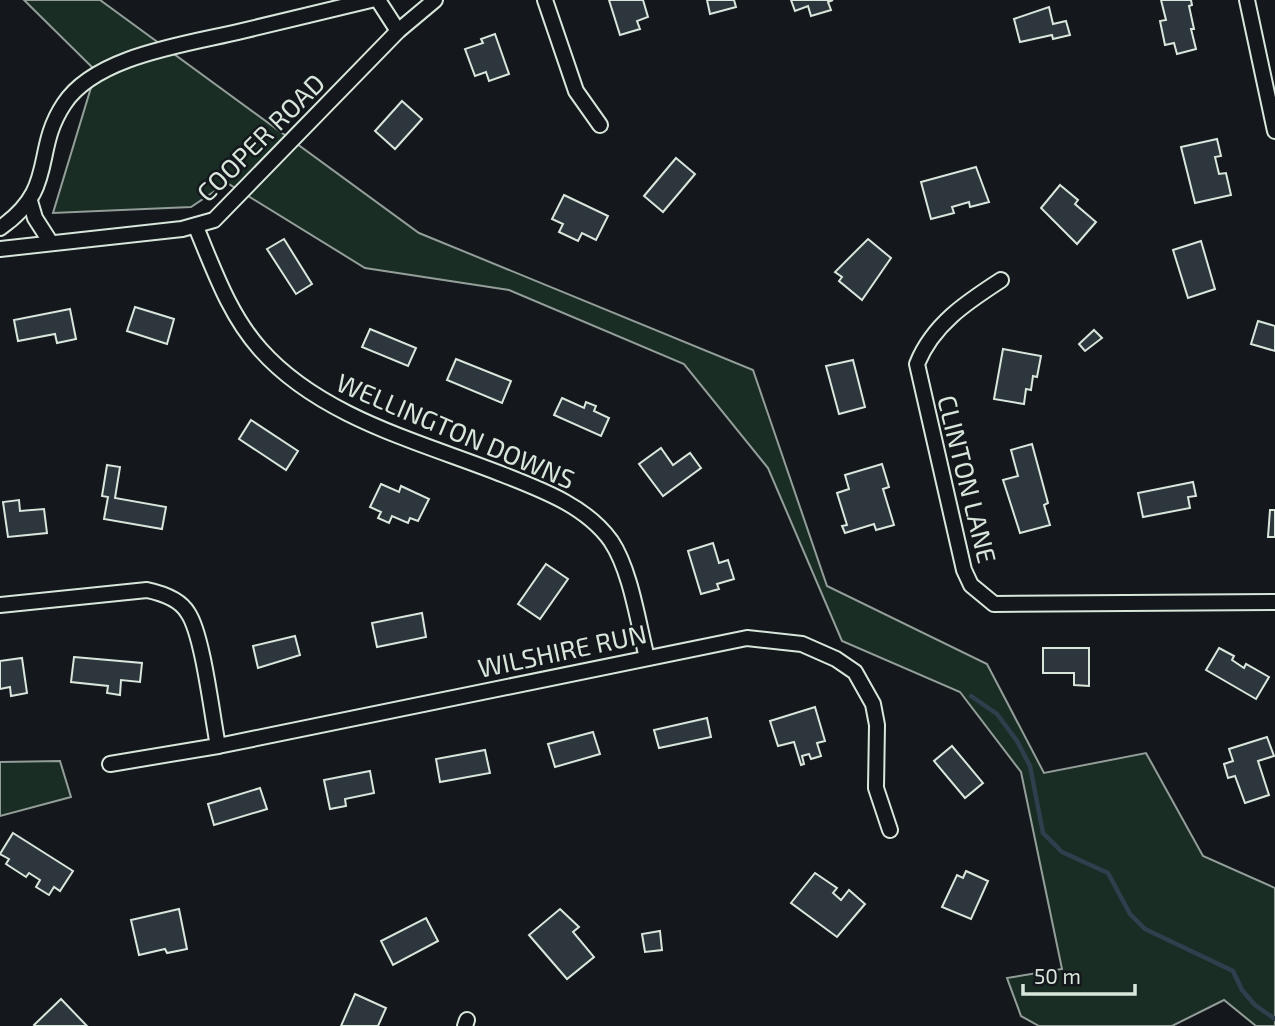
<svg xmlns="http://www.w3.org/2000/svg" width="1275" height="1026" viewBox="0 0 1275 1026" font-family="'Exo 2',sans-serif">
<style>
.green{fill:#1a2d24;stroke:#939e99;stroke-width:2}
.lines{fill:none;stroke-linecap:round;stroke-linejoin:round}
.stream{stroke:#2f3f4d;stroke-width:4.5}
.building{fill:#2c363c;stroke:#d8e6dc;stroke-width:2}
.street-casing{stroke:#d8e6dc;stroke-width:18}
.street{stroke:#14181c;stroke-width:14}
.labels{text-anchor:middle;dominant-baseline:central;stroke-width:5;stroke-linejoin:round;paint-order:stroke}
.street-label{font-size:26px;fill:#d8e6dc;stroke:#14181c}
</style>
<rect width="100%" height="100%" fill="#14181c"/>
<g class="green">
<path d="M 24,0 L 100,0 L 419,233 L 753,370 L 827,586 L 987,664 L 1044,773 L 1146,753 L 1203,856 L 1275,888 L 1275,1026 L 1256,1026 L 1224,1000 L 1172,1026 L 1039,1026 L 1021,1016 L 1007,978 L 1062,969 L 1021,772 L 960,692 L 842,641 L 768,468 L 684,364 L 509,290 L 365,268 L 227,183 L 191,207 L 53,213 L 96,71 Z"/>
<path d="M 60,761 L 71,797 L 0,816 L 0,762 Z"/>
</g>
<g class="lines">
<path class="stream" d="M 971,696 L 997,714 L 1017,741 L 1030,766 L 1043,833 L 1062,852 L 1108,873 L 1130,914 L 1145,929 L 1233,971 L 1242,990 L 1255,1005 L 1275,1019"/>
</g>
<g class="building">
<path d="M 609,0 L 643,0 L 648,17 L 637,21 L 640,29 L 620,35 Z"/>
<path d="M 707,0 L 734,0 L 736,7 L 710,14 Z"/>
<path d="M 791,0 L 833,0 L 828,2 L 831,10 L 811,16 L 808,6 L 795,11 Z"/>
<path d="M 1161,0 L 1191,0 L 1192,5 L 1189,6 L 1194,29 L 1191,29 L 1196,49 L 1177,54 L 1174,43 L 1165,45 L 1160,21 L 1166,20 Z"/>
<path d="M 1049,7 L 1053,24 L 1066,21 L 1070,35 L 1053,39 L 1052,35 L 1020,42 L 1014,19 Z"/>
<path d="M 495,34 L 509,74 L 489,81 L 486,72 L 475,76 L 465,49 L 483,43 L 481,39 Z"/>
<path d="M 402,101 L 422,119 L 395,149 L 375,131 Z"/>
<path d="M 1217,139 L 1221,156 L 1215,157 L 1219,174 L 1226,173 L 1231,195 L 1195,203 L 1181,147 Z"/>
<path d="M 676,158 L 695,174 L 663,212 L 644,196 Z"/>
<path d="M 976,167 L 989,202 L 970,207 L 969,202 L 952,207 L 954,213 L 931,219 L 921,182 Z"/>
<path d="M 1060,185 L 1078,200 L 1075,204 L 1096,222 L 1077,244 L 1041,208 Z"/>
<path d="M 564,195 L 608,216 L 596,240 L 582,233 L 578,241 L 559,232 L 563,224 L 552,219 Z"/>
<path d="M 284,239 L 312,284 L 296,294 L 267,249 Z"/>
<path d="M 868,239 L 891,258 L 862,300 L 839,281 L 842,277 L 835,272 Z"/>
<path d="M 1201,241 L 1215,289 L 1188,298 L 1173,250 Z"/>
<path d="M 135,307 L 174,319 L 167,344 L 127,331 Z"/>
<path d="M 70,309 L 76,339 L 57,343 L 55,334 L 18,341 L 14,320 Z"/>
<path d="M 1258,321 L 1275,326 L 1275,351 L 1251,344 Z"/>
<path d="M 370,329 L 416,348 L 408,366 L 362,347 Z"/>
<path d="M 1094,330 L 1102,338 L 1085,351 L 1079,344 Z"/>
<path d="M 1003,349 L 1041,356 L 1037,377 L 1033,376 L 1031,390 L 1026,389 L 1024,404 L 994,399 Z"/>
<path d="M 456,359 L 511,381 L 502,403 L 447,380 Z"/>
<path d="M 853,360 L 865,407 L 839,414 L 826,366 Z"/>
<path d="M 562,398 L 584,408 L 586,402 L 596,406 L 594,411 L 609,418 L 601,436 L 554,415 Z"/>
<path d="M 251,420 L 298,451 L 286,470 L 239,439 Z"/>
<path d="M 1032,444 L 1048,503 L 1044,505 L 1050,525 L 1020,533 L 1003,480 L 1018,476 L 1011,450 Z"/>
<path d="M 661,448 L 673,465 L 690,453 L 701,468 L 663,496 L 639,464 Z"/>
<path d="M 882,464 L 889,487 L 883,489 L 894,525 L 876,530 L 874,524 L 845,533 L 842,526 L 847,525 L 837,493 L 849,489 L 845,475 Z"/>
<path d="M 107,465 L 120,467 L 115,498 L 166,507 L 162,529 L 104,519 L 108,497 L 102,496 Z"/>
<path d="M 1193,482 L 1196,496 L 1188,497 L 1190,508 L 1143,517 L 1138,493 Z"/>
<path d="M 381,484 L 399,492 L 401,486 L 429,499 L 418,521 L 410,518 L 408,523 L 392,516 L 389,523 L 378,518 L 381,512 L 370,507 Z"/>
<path d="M 19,500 L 20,511 L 44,509 L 47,533 L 8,537 L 3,502 Z"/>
<path d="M 1270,510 L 1275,510 L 1275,537 L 1268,537 Z"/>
<path d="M 713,543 L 719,563 L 728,560 L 734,579 L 717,584 L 719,589 L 701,594 L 688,551 Z"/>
<path d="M 546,564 L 568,579 L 540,619 L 518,604 Z"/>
<path d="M 422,613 L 426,637 L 377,647 L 372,623 Z"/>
<path d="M 295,636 L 300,655 L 258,668 L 253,646 Z"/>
<path d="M 1043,648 L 1089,648 L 1089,686 L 1074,685 L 1074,673 L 1043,673 Z"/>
<path d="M 1219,648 L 1234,656 L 1232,660 L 1244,668 L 1246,664 L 1269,677 L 1256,699 L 1206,670 Z"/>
<path d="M 74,657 L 142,663 L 140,682 L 121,680 L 120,695 L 107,693 L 108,686 L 71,682 Z"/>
<path d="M 22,658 L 27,693 L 11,696 L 10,687 L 0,689 L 0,661 Z"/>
<path d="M 815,707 L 825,741 L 817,743 L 821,756 L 811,759 L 809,754 L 802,756 L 804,764 L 801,765 L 794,742 L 778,746 L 770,721 Z"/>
<path d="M 707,718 L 711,737 L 659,748 L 654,730 Z"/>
<path d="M 593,732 L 600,754 L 555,767 L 548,744 Z"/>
<path d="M 1267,737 L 1274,756 L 1258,761 L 1269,795 L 1245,803 L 1235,776 L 1228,778 L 1224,764 L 1233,761 L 1229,749 Z"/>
<path d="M 952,746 L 983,783 L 965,798 L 934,761 Z"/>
<path d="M 485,750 L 490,773 L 440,782 L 436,759 Z"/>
<path d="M 370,771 L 374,793 L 345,799 L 346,806 L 330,809 L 324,780 Z"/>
<path d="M 260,788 L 267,809 L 214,825 L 208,804 Z"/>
<path d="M 13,833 L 73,871 L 60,891 L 54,887 L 49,895 L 36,887 L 40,880 L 29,873 L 26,877 L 6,864 L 9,859 L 0,854 Z"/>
<path d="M 966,871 L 988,881 L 971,919 L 942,907 L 957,875 L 963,878 Z"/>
<path d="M 815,873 L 837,888 L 833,893 L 841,900 L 849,890 L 865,904 L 837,937 L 791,903 Z"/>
<path d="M 179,909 L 187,949 L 167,953 L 165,949 L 139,955 L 131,920 Z"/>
<path d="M 560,909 L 579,927 L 573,932 L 594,957 L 567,979 L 529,935 Z"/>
<path d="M 426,918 L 438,941 L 393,965 L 381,941 Z"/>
<path d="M 660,931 L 662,950 L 645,952 L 642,934 Z"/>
<path d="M 355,994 L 386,1008 L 378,1026 L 341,1026 Z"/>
<path d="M 61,999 L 87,1026 L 35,1026 L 34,1025 Z"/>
</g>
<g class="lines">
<defs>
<g id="street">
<path d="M 378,0 L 398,31"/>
<path d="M 545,0 L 576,91 L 600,125"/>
<path d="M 1247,0 L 1275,131"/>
<path d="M 30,201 L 35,218 L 51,243"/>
<path d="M 196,227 C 214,270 229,314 260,349 C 321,418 421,442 504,475 C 542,490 586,506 611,541 C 631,571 638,623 647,658"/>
<path d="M 0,228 C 58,188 32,152 64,104 C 96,55 189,44 242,31 C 285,21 328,10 371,0"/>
<path d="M 0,249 L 182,229 L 214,220 L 398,31 L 435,0"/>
<path d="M 1001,280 C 967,302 933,324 917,364 L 964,570 L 971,585 L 994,604 L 1275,602"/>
<path d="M 0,605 L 147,590 C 161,593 180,599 188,613 C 203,635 212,716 218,746"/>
<path d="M 110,764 L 218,746 L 747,638 L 802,644 L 836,659 L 855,672 L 873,704 L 877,725 L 876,788 L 890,830"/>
<path d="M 465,1026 L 467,1020"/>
</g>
</defs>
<use href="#street" class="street-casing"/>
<use href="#street" class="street"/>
</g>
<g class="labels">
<g class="street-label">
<text transform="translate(260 137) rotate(-45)">COOPER ROAD</text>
<text transform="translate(456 430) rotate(23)">WELLINGTON DOWNS</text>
<text transform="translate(968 479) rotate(76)">CLINTON LANE</text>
<text transform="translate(562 650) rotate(-12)">WILSHIRE RUN</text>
</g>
</g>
<path d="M1023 984v10h112v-10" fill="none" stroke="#d8e6dc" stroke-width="3.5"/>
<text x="1034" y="984" font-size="21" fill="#d8e6dc" stroke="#14181c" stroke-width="5" paint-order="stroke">50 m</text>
</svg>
